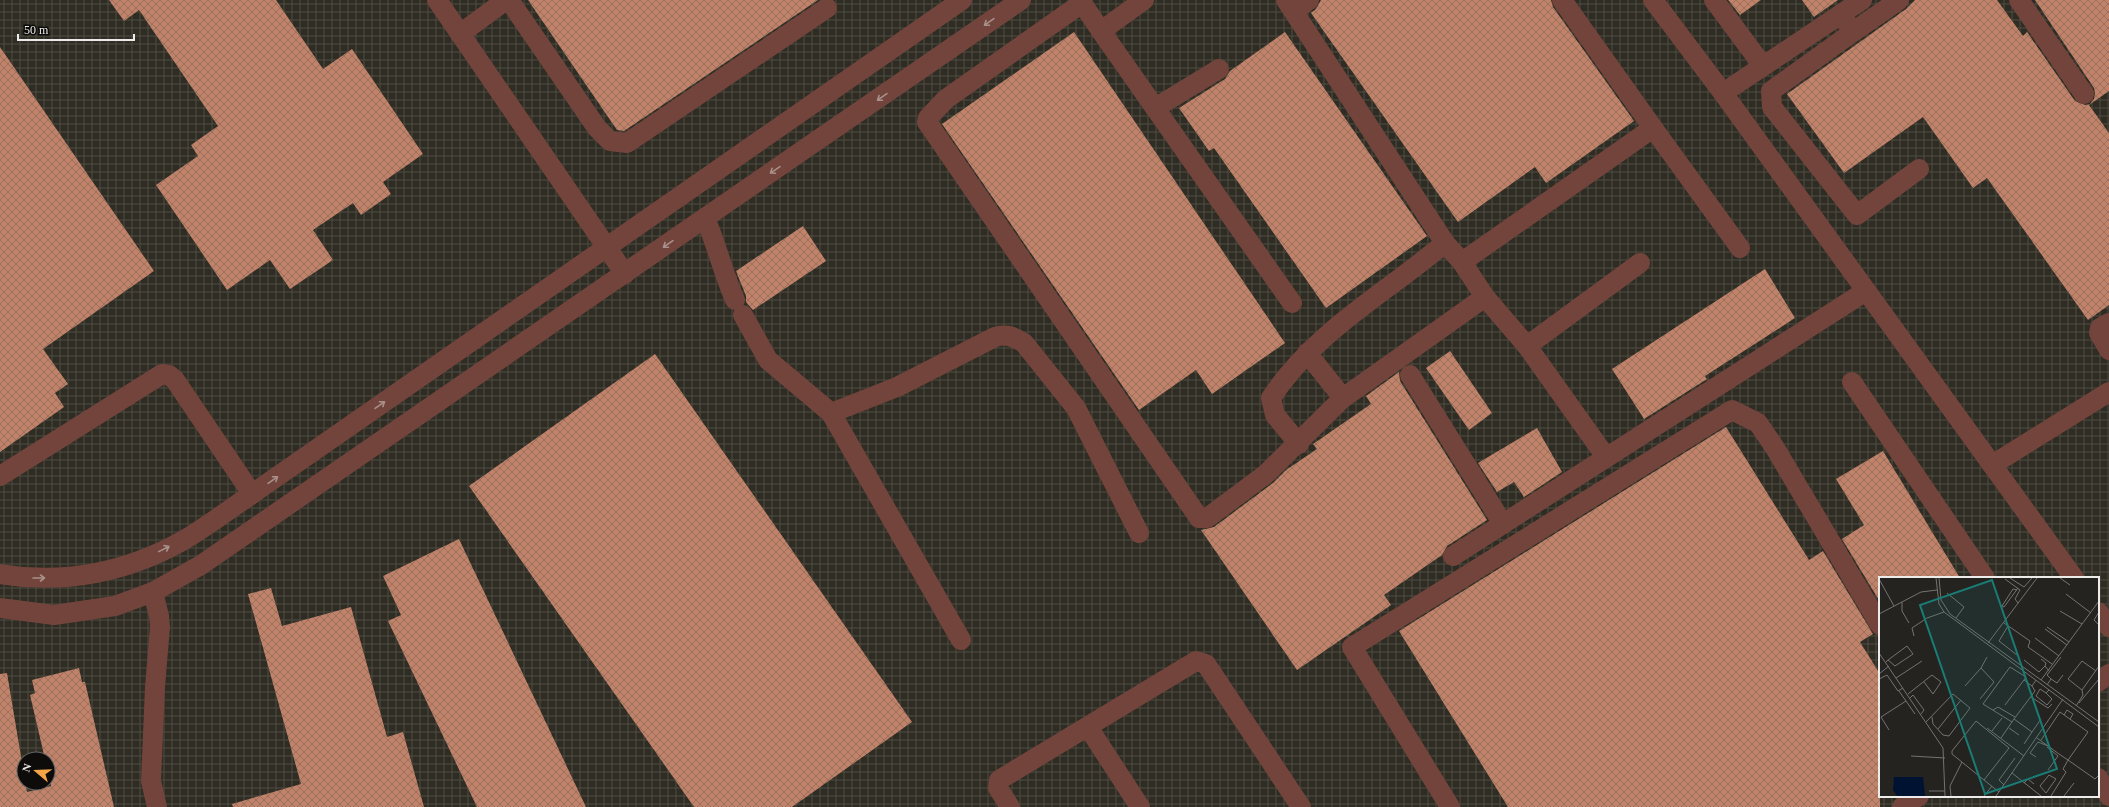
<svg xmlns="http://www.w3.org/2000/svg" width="2109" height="807" viewBox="0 0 2109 807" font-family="'Times New Roman',serif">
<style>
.industrial{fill:url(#industrial-grid);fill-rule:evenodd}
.building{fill:url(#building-cross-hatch)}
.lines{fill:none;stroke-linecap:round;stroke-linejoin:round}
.minor{stroke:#72443b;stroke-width:20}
.oneway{stroke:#a9908a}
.inset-road{fill:none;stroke:#747371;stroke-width:1}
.view{fill:#1a7c74;fill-opacity:0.15;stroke:#1a7c74;stroke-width:2}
.inset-edge{fill:none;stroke:#edecea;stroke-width:2}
</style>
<defs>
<pattern id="industrial-grid" width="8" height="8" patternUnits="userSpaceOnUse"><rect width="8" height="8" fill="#2e2c23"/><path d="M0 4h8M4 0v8" fill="none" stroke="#4d4b43"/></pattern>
<pattern id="building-cross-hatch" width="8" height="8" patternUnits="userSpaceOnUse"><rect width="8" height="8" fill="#c08268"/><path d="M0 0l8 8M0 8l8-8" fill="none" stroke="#9c705e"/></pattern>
</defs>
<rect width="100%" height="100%" fill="#242320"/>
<path class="industrial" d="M 0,0 L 2109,0 L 2109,807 L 0,807 ZM 1880,578 L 2098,578 L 2098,796 L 1880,796 ZM 24,759 L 48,759 L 48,783 L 24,783 Z"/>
<g class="building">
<path d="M 109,0 L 276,0 L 323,69 L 352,49 L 423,154 L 383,182 L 391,194 L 361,215 L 353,203 L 313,230 L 333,260 L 290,289 L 270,260 L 227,290 L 156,185 L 198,156 L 191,145 L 218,126 L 139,10 L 124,21 Z"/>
<path d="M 528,0 L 818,0 L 624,131 L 617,130 Z"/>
<path d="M 1321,0 L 1551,0 L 1553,7 L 1634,121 L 1546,183 L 1535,167 L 1458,222 L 1311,13 L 1316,9 Z"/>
<path d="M 1728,0 L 1761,0 L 1740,15 Z"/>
<path d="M 1802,0 L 1838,0 L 1814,17 Z"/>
<path d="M 1915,0 L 1997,0 L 2023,36 L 2027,32 L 2075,101 L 2085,105 L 2090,104 L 2094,99 L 2095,93 L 2094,88 L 2035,0 L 2109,0 L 2109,91 L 2089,105 L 2109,133 L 2109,305 L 2088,320 L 1987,178 L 1973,188 L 1923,117 L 1844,173 L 1787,94 L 1906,9 Z"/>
<path d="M 1074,32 L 1285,343 L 1212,394 L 1196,370 L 1139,410 L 942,124 Z"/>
<path d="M 1285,32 L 1427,236 L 1326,308 L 1214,148 L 1209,151 L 1179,108 L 1225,79 L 1230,71 Z"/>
<path d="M 0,47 L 154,271 L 43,349 L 68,384 L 55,393 L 64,407 L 0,452 Z"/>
<path d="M 803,226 L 826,261 L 753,310 L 746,302 L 746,296 L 736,271 Z"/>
<path d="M 1765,269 L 1795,318 L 1705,376 L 1707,379 L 1644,419 L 1612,369 Z"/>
<path d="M 1450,351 L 1492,413 L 1469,430 L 1426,368 Z"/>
<path d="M 655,354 L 912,722 L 792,807 L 694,807 L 469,486 Z"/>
<path d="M 1399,372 L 1400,381 L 1487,520 L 1447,546 L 1442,555 L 1384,595 L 1391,605 L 1297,670 L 1201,530 L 1214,527 L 1273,483 L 1286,470 L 1317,449 L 1313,444 L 1371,404 L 1366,396 Z"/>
<path d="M 1726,427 L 1809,560 L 1823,551 L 1873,634 L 1860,642 L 1880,674 L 1880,807 L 1508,807 L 1399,631 Z"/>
<path d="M 1537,428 L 1562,472 L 1524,497 L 1514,482 L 1497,492 L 1478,463 Z"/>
<path d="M 1883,451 L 1960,578 L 1880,578 L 1880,602 L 1842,539 L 1864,525 L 1836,479 Z"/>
<path d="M 459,539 L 586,807 L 477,807 L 388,621 L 401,615 L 383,576 Z"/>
<path d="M 271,588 L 282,626 L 351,607 L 387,737 L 403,732 L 424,807 L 233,807 L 232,804 L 301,784 L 248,594 Z"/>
<path d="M 79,668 L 82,682 L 85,682 L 114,807 L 0,807 L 0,674 L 7,673 L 27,792 L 51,786 L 48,771 L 48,759 L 45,759 L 30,695 L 35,693 L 32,680 Z"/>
</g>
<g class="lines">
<g class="minor">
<path d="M 437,0 L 625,274"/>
<path d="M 509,0 L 597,128 L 610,141 L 627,143 L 827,8"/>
<path d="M 1144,0 L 1101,31 L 1292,303"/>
<path d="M 1286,0 L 1445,243 L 1462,262"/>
<path d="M 1562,0 L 1653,128 L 1462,262 L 1485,297 L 1527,346 L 1606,457"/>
<path d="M 1653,0 L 1723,93 L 2074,578"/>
<path d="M 1714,0 L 1763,66"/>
<path d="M 2019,0 L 2084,94"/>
<path d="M 1294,11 L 1309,0"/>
<path d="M 1841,14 L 1853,32 L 1771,91 L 1772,107 L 1857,215 L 1919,169"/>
<path d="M 1101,31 L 1082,3 L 946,99 L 928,118 L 927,122 L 1199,518 L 1207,518 L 1266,474 L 1343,398 L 1485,297"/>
<path d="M 1853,32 L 1899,0"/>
<path d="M 460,34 L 506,0"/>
<path d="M 1723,93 L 1862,0"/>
<path d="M 1155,108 L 1219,69"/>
<path d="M 1653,128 L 1740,248"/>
<path d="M 705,218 C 717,245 723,273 735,300"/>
<path d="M 743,315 L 768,360 L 831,413 L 897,387 L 995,337 C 1006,333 1014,337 1024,343 L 1076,408 L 1139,533"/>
<path d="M 2109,323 L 2100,328 L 2099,333 L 2109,350"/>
<path d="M 1527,346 L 1640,263"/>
<path d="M 1307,353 L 1343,398"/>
<path d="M 1410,375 L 1503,524"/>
<path d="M 1852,382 L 1985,578"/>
<path d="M 831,413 L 961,640"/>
<path d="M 1299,444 L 1275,415 L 1271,398 C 1314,332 1386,293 1445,243"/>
<path d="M 1992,465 L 2109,392"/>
<path d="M 0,476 L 162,374 L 169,375 L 175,380 L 252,494"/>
<path d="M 1453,556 L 1866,291"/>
<path d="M 0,574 C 64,585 128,572 184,540 C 208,526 230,509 252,494 L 962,0"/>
<path d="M 153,592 L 159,616 L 160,627 L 155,687 L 151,781 L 157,807"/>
<path d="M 0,608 L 54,615 L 115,606 L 153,592 L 201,565 L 1021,0"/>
<path d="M 2098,612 L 2109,627"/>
<path d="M 2098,682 L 2109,674"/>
<path d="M 1088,727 L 1140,807"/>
<path d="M 2098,778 L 2109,796"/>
<path d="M 1010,807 L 998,788 L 999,780 L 1196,661 L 1206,664 L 1301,807"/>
<path d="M 1450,807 L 1352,647 L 1732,410 L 1758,423 L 1775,448 L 1880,625"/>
<path d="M 1902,807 L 1919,796"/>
</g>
</g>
<defs><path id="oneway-shaft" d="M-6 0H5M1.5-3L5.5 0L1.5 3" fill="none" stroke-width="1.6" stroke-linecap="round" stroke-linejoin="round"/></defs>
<g class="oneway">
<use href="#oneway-shaft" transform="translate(989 22) rotate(145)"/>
<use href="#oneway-shaft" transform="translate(882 97) rotate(145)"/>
<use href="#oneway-shaft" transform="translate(775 170) rotate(146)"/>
<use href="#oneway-shaft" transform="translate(668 244) rotate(145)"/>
<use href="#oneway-shaft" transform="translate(380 405) rotate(-35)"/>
<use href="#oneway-shaft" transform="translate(273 480) rotate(-35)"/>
<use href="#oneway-shaft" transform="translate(164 549) rotate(-26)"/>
<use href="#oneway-shaft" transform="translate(39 578)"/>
</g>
<g transform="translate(1879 577)">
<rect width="220" height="220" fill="#242320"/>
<path d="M 15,200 L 44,200 L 46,219 L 18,219 L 14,213 Z" fill="#001231"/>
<path class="inset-road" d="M 57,1 L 60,27 L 65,35 L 220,150M 60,1 L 62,23 L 71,37 L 220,145M 131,1 L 145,10 L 153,1M 181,1 L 191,8M 0,2 L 15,29M 126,2 L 141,13 L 136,22 L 139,26M 68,16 L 85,30 L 77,41M 187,17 L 212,36M 23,25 L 23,34 L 30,46M 123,29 L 125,30 L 139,11M 123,29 L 134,12 L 138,13M 181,34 L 203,47M 220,35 L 215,43 L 220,48M 0,37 L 42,15 L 58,13M 125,46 L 151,64 L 149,70 L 173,87M 129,49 L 120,64 L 138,78M 168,50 L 190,65M 166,52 L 188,68M 35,59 L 33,51 L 48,41 L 65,35M 156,61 L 180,79M 109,66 L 158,1M 0,76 L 64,171 L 66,219M 162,82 L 167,86 L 166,89 L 170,94M 145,83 L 160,95 L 166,89M 7,85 L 9,83 L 16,89 L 34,77 L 28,69 L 9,83M 0,97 L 10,89M 17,101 L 43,84M 0,102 L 8,98 L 19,114 L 24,111M 172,102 L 178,106 L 184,98M 162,103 L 220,24M 168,108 L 172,102 L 168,98 L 182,80M 86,109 L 102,91M 203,113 L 189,102 L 203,84 L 217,94M 167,116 L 173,122 L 168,128 L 157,119 L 161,112 L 167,116 L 170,113M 29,117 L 53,98 L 62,105 L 54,117 L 45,105M 152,120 L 169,131 L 173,127M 31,121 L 34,118 L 45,133 L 42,137M 101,122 L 115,105 L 102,91 L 108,80M 27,124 L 36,137M 200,126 L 220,102M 126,128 L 145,103 L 153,109 L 157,103M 197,129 L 204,118 L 203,113 L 220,89M 114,133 L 119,130 L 136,140M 185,138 L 188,133 L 194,137 L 191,142M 135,142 L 156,114 L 153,109M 97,144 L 130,171 L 105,203 L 73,177 L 73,174 ZM 47,145 L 74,117 L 91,131 L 70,159 L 64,158 L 54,147 L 53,140M 133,145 L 104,127 L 131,90 L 147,100 L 145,103M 108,151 L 145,179M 130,151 L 140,158M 59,152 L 82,123M 10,153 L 2,140 L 27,124 L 20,114M 113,154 L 123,141M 122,161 L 135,142 L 153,155 L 162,142M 158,161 L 180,177 L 189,183 L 209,155 L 181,135 L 162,163M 145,167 L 153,155M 168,170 L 179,179 L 169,193M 32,179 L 66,181M 157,180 L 151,176 L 159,165 L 169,169M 133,196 L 162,219M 170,198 L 177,202 L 167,216 L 161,209 ZM 105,203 L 120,215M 145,206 L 149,202 L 155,207M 125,208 L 120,203 L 136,181M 50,214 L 66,214M 72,219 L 71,209 L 83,185M 105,219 L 113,209M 117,219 L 184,122M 172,219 L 187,195 L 184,192 L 189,183 L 216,202 L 220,198M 185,219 L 195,206"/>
<path class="view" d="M 113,3 L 178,192 L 106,217 L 41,28 Z"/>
<rect width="220" height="220" class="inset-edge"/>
</g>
<g transform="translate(36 771) rotate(289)"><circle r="19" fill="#0d0c0b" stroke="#676664"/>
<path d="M0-3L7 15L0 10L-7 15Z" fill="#f4a444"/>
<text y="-6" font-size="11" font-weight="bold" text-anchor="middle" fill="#edecea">N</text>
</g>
<path d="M18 34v6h116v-6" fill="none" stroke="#edecea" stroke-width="2"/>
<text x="24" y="34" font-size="12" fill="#edecea" stroke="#0d0c0b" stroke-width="3" paint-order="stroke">50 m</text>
</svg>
